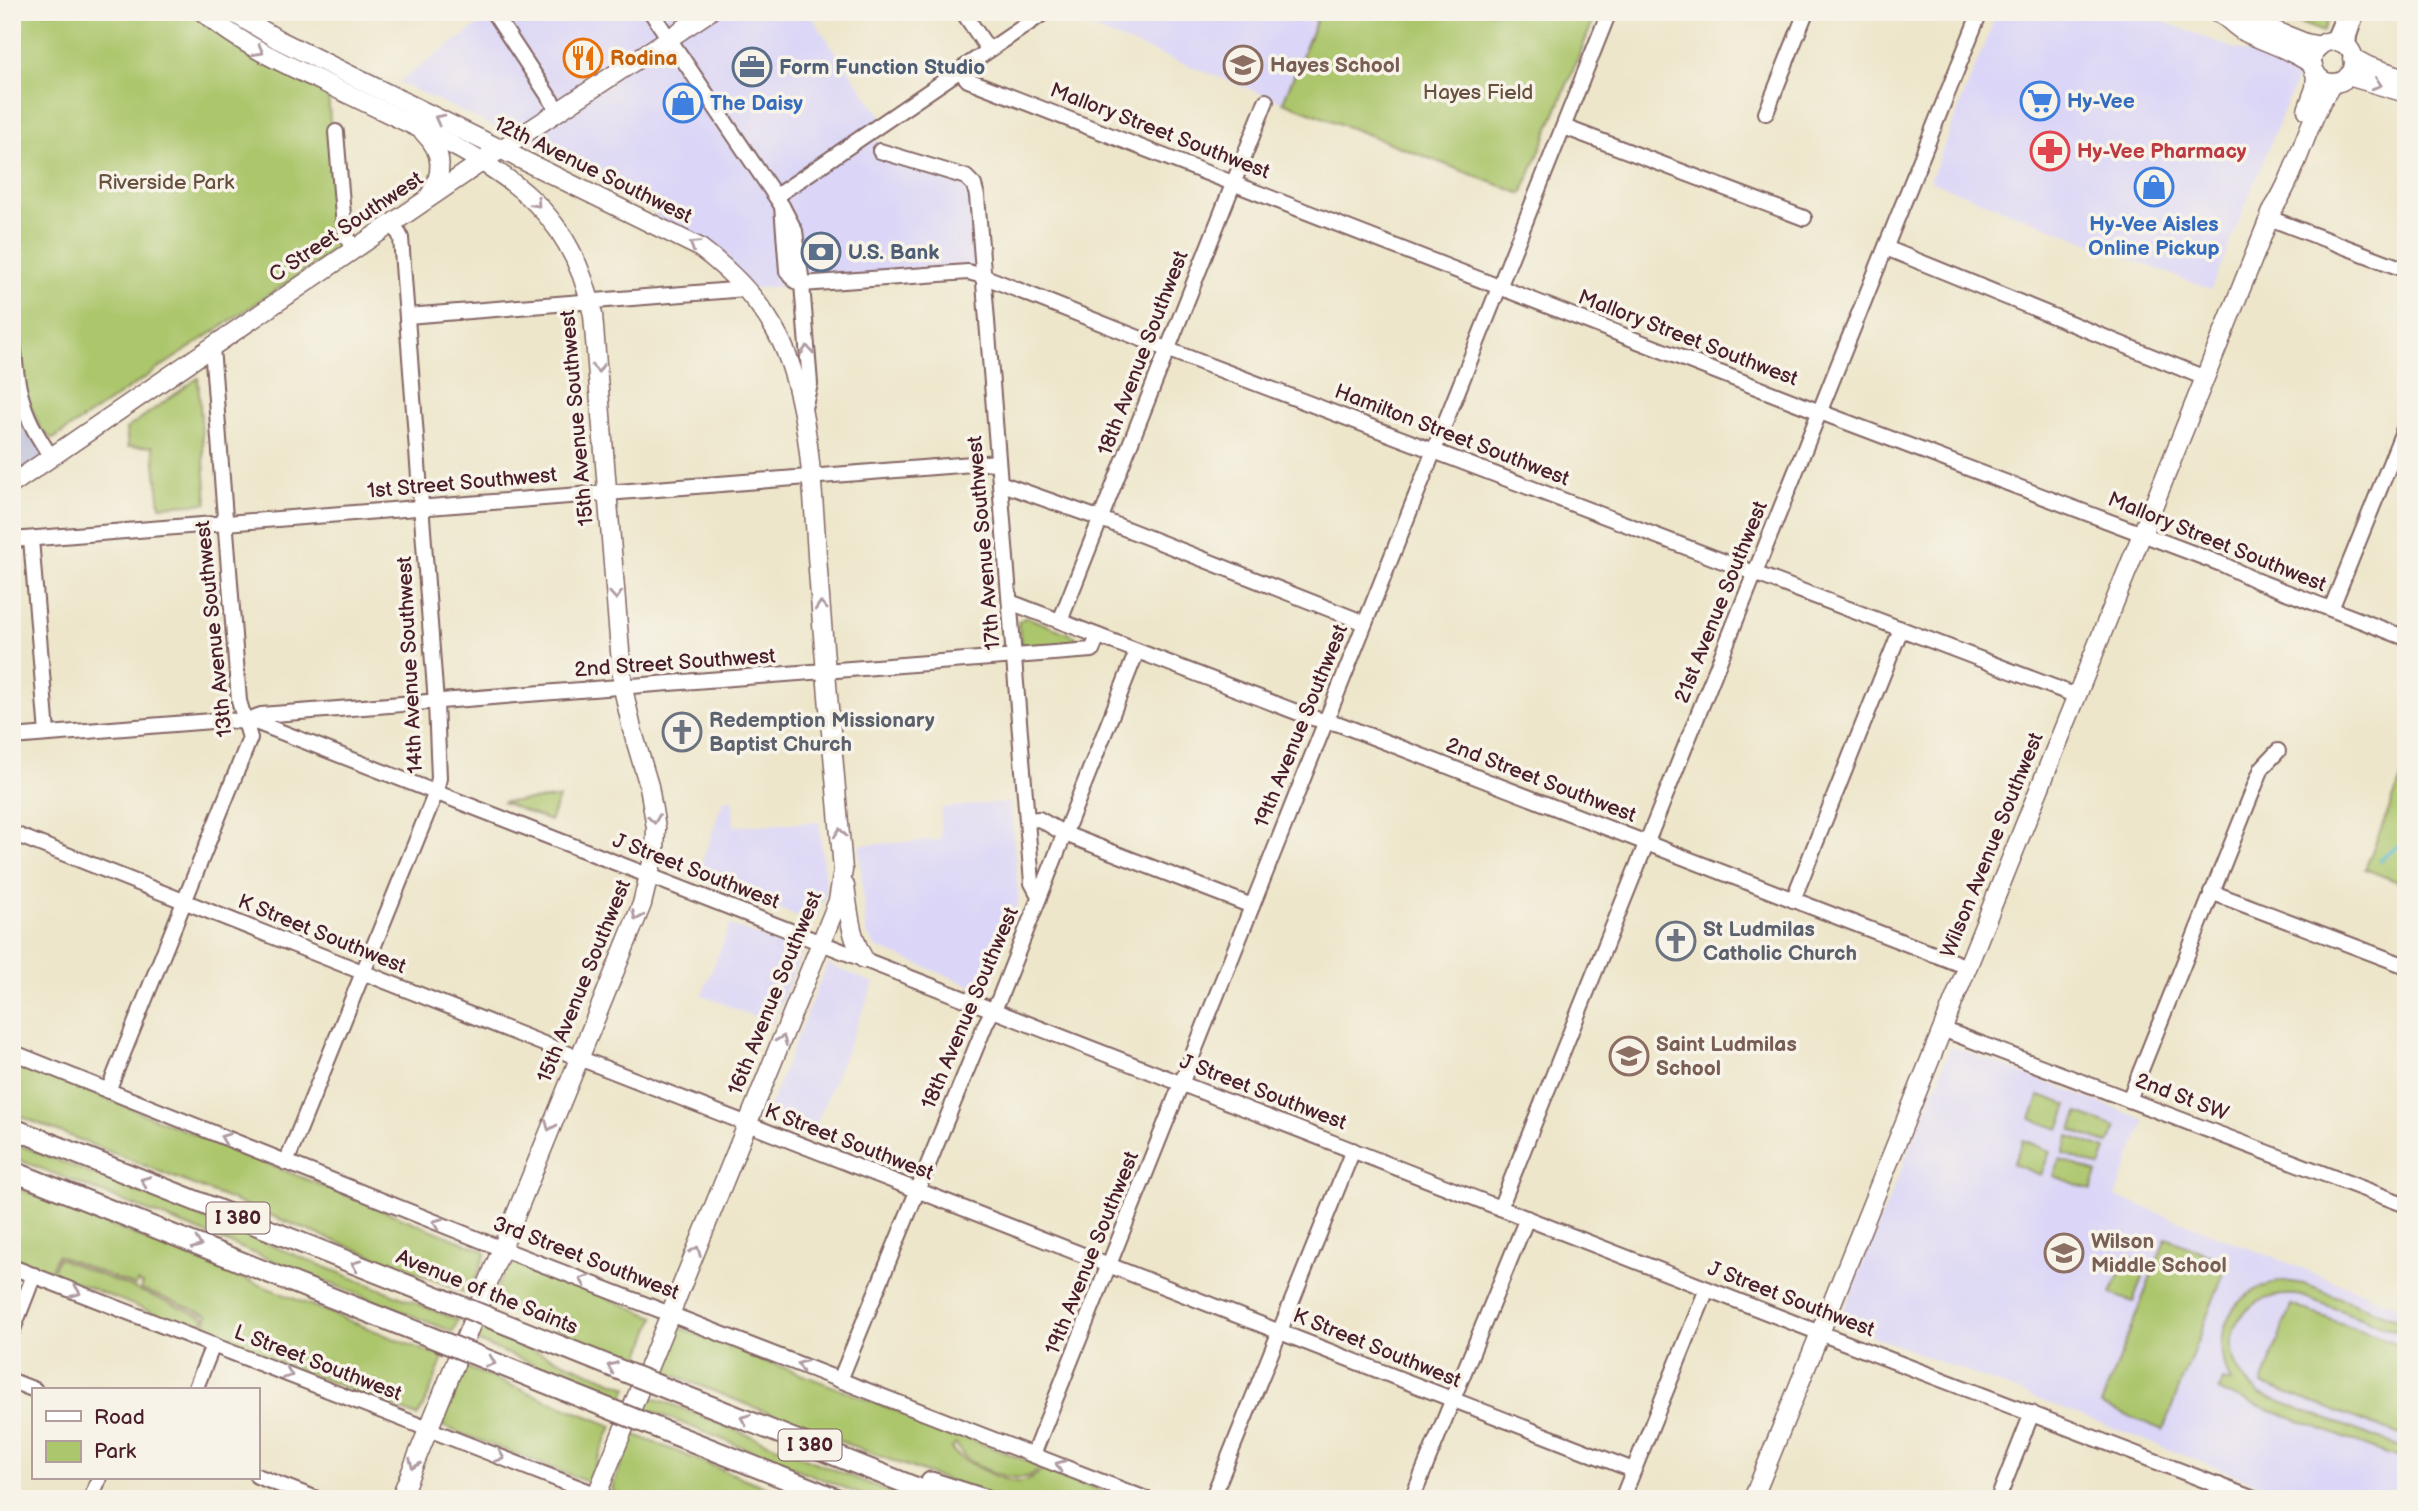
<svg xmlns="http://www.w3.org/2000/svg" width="2418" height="1511" viewBox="0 0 2418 1511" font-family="'Balsamiq Sans',sans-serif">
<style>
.built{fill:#dbd6f7}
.industrial{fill:#c1c2dd}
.green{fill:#acc66c;stroke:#7b724c;stroke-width:2}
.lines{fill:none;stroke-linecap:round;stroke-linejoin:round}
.stream{stroke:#50b6ce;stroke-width:3.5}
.minor-casing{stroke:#836563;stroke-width:18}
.major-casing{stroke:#836563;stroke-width:21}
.highway-casing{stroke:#836563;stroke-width:23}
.minor{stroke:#fff;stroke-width:14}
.major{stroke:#fff;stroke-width:18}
.highway{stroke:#fff;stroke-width:19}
.highway-bridge-casing{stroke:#836563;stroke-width:23;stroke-linecap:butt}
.highway-bridge{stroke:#fff;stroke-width:19}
.oneway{stroke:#ae9aa0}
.labels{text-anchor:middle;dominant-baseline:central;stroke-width:7;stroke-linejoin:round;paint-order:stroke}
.shield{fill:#f7f3e8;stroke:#7e5f64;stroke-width:2}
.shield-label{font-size:19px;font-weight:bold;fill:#4a1f2b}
.food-label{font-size:21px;font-weight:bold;fill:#c56008;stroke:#f7f3e8;text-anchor:start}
.education-label{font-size:21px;font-weight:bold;fill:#785e54;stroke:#f7f3e8;text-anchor:start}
.service-label{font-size:21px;font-weight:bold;fill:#4e5e75;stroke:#f7f3e8;text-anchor:start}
.park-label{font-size:21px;fill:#67513e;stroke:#f7f3e8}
.shop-label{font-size:21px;font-weight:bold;fill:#366cbe;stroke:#f7f3e8;text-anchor:start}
.street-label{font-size:21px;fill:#4a1f2b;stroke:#f7f3e8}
.health-label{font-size:21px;font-weight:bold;fill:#be3a42;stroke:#f7f3e8;text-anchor:start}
.worship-label{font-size:21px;font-weight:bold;fill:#5b616d;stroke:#f7f3e8;text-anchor:start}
</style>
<rect width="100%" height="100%" fill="#f7f3e8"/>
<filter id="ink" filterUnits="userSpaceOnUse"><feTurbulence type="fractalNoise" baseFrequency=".0143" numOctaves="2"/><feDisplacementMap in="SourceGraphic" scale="14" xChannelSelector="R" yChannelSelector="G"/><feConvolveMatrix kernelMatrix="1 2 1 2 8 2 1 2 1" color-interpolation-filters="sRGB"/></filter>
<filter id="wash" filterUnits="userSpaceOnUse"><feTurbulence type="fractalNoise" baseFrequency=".00686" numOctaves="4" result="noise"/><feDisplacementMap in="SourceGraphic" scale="28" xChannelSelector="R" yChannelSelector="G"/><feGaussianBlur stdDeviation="1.57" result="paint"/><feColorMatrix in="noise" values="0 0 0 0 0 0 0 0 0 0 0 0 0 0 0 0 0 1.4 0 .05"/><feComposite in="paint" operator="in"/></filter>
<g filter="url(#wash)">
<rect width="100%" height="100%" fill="#ede6ca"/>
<g class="built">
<path d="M 496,12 L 808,12 L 885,122 L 865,136 L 974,185 L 982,272 L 746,289 L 619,185 L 398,82 Z"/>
<path d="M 1079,12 L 1320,12 L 1283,102 L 1091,28 L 1073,16 Z"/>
<path d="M 1997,12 L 2138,12 L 2299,73 L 2211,290 L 1930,181 Z"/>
<path d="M 723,800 L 733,800 L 734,826 L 819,822 L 826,893 L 814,923 L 697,876 Z"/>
<path d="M 1010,802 L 1019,900 L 982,990 L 876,947 L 866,933 L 859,845 L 940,840 L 941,808 Z"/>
<path d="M 730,925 L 802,953 L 772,1024 L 702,995 Z"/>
<path d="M 827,964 L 874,983 L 814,1130 L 767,1112 Z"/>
<path d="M 1951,1046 L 2145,1120 L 2115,1196 L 2406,1309 L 2406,1499 L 2298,1499 L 1839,1323 Z"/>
</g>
<path class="industrial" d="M 12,316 L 51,457 L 12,484 Z"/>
<g class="green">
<path d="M 12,12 L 191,12 L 240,50 L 328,94 L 339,240 L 336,250 L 53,439 L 41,430 L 23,388 L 18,340 L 12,263 Z"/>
<path d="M 1320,12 L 1597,12 L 1522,194 L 1283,102 Z"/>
<path d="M 2273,12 L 2331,12 L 2323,32 Z"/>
<path d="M 198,378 L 207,503 L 160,506 L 153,446 L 128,447 L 126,429 Z"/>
<path d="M 1026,617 L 1075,636 L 1078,641 L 1073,645 L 1025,648 L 1021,643 L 1018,622 Z"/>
<path d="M 2406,767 L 2406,885 L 2365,869 Z"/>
<path d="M 559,798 L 550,821 L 502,802 Z"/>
<path d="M 12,1061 L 482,1250 L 486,1253 L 469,1294 L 12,1113 Z"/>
<path d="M 2040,1095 L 2068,1105 L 2059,1129 L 2031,1119 Z"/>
<path d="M 2078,1113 L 2116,1127 L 2109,1144 L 2072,1130 Z"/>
<path d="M 2069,1136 L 2106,1149 L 2100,1167 L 2063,1153 Z"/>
<path d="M 2023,1140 L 2050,1151 L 2041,1175 L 2013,1164 Z"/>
<path d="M 12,1142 L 458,1320 L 453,1332 L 12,1157 Z"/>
<path d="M 2060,1159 L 2097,1173 L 2091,1190 L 2054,1176 Z"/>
<path d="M 12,1186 L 443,1358 L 424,1406 L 417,1416 L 202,1332 L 208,1315 L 141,1289 L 143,1284 L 137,1282 L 135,1286 L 57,1255 L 50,1272 L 12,1257 Z"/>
<path d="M 2166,1238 L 2228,1262 L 2163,1430 L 2101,1405 Z"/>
<path d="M 2126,1257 L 2147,1265 L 2133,1302 L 2111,1294 Z"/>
<path d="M 58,1258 L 205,1317 L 199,1331 L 52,1273 Z"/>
<path d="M 511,1264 L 521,1264 L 655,1317 L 638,1361 L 491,1303 L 506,1267 Z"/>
<path d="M 2284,1281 L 2304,1284 L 2406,1323 L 2406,1335 L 2302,1296 C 2263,1288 2221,1317 2234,1360 C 2238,1374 2249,1385 2260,1394 L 2406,1449 L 2406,1461 L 2219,1391 L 2223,1380 L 2231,1382 C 2209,1335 2230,1288 2284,1281 Z"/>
<path d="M 2291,1305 L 2406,1347 L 2406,1437 L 2262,1384 Z"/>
<path d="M 678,1327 L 1040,1466 C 1027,1491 981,1470 965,1457 C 959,1452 960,1449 956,1444 L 951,1449 C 960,1460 1002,1482 1020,1482 C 1030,1481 1037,1476 1043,1468 L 1123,1499 L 998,1499 L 860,1449 L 660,1370 Z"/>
<path d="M 481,1329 L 627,1387 L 622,1400 L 476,1341 Z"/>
<path d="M 465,1367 L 612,1426 L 588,1482 L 442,1426 Z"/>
<path d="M 649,1396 L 671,1404 L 907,1499 L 872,1499 L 644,1408 Z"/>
<path d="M 633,1434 L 795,1499 L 630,1499 L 614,1492 L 612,1491 L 613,1485 Z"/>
</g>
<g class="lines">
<path class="stream" d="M 2380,860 L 2406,840"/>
</g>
</g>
<g filter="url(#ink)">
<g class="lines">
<defs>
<g id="minor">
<path d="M 493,12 L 559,112"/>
<path d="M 651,12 L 782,206 L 795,231 L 802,284 L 810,384 L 803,412"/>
<path d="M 963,12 L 988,49"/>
<path d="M 2332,42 L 2345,12"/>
<path d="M 2348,48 L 2349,36 L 2357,12"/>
<path d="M 959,70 L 968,80 L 1820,412 L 2224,565 L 2255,580 L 2406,638"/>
<path d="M 1766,113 L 1806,12"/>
<path d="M 1564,127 L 1804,218"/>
<path d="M 336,132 L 344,227 L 352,250"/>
<path d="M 880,151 L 966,177 L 974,185 L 977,196 L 1032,883 L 1039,896"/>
<path d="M 776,196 L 1045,12"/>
<path d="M 782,206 L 787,271 L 795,281 L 802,284 L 968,272 L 983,276 L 1179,354 L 2077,696"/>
<path d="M 2269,218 L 2406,270"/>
<path d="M 1886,248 L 2205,378"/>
<path d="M 12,316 C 14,345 14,376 23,403 C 29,423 40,440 51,457"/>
<path d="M 407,316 L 746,289"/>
<path d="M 1000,483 L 1101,519 L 1365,623"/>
<path d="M 31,539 L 47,734"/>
<path d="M 12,540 L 998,462"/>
<path d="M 1010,602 L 1312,718 L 1339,724 L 1967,967"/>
<path d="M 2331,609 L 2406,424"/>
<path d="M 1060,621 L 1266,101"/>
<path d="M 247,720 L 261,715 L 1092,650 L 1098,636"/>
<path d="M 12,737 L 224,720 L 258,723 L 1820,1333 L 2254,1499"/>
<path d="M 1028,820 L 1039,819 L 1065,834 L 1252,906"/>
<path d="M 12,833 L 579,1058 L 1633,1470"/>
<path d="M 2211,892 L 2406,966"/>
<path d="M 1793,900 L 1901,629"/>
<path d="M 1942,1029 L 2406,1205"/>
<path d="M 12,1052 L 500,1248 L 1146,1499"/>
<path d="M 108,1091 L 250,738 L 239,701 L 212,347"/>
<path d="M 2129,1100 L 2262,768 L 2278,751"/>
<path d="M 286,1163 L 436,792 L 439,778 L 436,703 L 401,238 L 393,222"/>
<path d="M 1500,1208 L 1980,12"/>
<path d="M 12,1267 L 608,1499"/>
<path d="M 12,1332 L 34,1275"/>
<path d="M 840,1380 L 986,1023 L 999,999 L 1137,651"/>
<path d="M 12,1381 L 35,1390"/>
<path d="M 195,1390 L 213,1345"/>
<path d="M 1033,1455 L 1609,12"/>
<path d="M 257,1476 L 317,1499"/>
<path d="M 91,1499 L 99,1478"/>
<path d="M 1212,1499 L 1353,1150"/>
<path d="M 1412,1499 L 1527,1218"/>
<path d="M 1622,1499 L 1707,1289"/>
<path d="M 1998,1499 L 2032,1413"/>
<path d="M 2214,1499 L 2219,1485"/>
</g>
<g id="major">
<path d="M 203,12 C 239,43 280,62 323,82 C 358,99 393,116 429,133 C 514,176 573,215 593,315 L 623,688 L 632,729 L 649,786 L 656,828 L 655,850 L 642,904 L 400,1499"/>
<path d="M 232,12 L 279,40 L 699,247 C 734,273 763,303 782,343 C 813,412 813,508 819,584 C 826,679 835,775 843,870 L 838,901 L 595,1499"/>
<path d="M 2216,12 C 2230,18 2232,25 2243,31 C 2266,43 2291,49 2313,65"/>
<path d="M 2229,18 L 2238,16 L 2306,43 L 2320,46"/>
<circle cx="2333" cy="62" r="21"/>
<path d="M 2353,58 L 2368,66 L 2406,78"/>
<path d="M 2348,76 L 2406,93"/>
<path d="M 2307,110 L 2315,88 L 2316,73"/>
<path d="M 424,133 C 444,152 444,175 428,198"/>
<path d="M 12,484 L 483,161 L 709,12"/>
<path d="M 845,886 C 849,912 850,936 864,959"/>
<path d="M 1753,1499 L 2273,209 C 2299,169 2307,119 2333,83"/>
</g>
<g id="highway">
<path d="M 12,1128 L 443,1299"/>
<path d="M 12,1171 L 428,1336"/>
<path d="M 675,1392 L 945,1499"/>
<path d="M 660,1429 L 837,1499"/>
<path d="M 931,1482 L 984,1499"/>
</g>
</defs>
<use href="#minor" class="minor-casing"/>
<use href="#major" class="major-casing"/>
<use href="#highway" class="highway-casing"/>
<use href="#minor" class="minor"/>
<use href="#major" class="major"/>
<use href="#highway" class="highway"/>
<defs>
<g id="highway-bridge">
<path d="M 443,1299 L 675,1392"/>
<path d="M 428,1336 L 660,1429"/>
</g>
</defs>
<use href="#highway-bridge" class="highway-bridge-casing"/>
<use href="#highway-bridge" class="highway-bridge"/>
</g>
<defs><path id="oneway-chevron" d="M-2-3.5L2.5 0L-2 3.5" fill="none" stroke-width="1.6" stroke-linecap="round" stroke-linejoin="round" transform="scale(1.75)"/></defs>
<g class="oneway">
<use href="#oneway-chevron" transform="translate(259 51) rotate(29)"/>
<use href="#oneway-chevron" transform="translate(2377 84) rotate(17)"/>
<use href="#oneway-chevron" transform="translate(439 119) rotate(-152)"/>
<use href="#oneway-chevron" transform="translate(536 203) rotate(46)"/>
<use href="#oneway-chevron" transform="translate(694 245) rotate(-148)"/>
<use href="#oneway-chevron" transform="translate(807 350) rotate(-94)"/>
<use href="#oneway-chevron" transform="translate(598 368) rotate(85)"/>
<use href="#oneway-chevron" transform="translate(616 595) rotate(86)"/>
<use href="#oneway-chevron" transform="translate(821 606) rotate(-94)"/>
<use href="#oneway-chevron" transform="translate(654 819) rotate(82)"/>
<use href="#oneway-chevron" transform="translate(840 833) rotate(-95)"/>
<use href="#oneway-chevron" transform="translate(637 916) rotate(113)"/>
<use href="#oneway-chevron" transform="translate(782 1040) rotate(-68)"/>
<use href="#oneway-chevron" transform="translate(550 1126) rotate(112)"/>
<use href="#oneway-chevron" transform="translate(225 1138) rotate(-158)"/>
<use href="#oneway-chevron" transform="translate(145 1181) rotate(-158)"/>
<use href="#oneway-chevron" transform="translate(437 1223) rotate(-158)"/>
<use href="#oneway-chevron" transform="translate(197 1244) rotate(22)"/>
<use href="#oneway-chevron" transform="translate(696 1251) rotate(-68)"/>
<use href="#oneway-chevron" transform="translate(356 1265) rotate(-158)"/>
<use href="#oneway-chevron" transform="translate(584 1280) rotate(-159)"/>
<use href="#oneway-chevron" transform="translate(76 1292) rotate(21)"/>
<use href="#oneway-chevron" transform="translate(491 1362) rotate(22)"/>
<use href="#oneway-chevron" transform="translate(802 1365) rotate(-159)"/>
<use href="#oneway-chevron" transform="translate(612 1367) rotate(-158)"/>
<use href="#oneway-chevron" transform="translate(288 1374) rotate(21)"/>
<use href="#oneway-chevron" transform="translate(745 1419) rotate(-159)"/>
<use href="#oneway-chevron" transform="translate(500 1457) rotate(21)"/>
<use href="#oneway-chevron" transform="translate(414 1464) rotate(112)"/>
<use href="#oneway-chevron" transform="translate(1060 1465) rotate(-159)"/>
</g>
</g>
<defs>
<symbol id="restaurant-ring" viewBox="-11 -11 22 22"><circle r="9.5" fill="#f7f3e8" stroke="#e8710a" stroke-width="1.5"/><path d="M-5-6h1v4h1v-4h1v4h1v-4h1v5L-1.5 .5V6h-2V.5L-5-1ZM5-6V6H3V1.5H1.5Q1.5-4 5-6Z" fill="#e8710a"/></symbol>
<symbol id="school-ring" viewBox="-11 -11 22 22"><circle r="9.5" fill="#f7f3e8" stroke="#8d6e63" stroke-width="1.5"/><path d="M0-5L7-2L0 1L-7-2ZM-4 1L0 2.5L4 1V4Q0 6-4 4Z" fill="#8d6e63"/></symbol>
<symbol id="office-ring" viewBox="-11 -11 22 22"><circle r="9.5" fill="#f7f3e8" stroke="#5c6f8a" stroke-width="1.5"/><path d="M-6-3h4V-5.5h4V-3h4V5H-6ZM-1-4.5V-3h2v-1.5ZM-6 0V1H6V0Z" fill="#5c6f8a"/></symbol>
<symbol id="supermarket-ring" viewBox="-11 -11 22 22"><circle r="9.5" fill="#f7f3e8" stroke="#3f7fe0" stroke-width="1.5"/><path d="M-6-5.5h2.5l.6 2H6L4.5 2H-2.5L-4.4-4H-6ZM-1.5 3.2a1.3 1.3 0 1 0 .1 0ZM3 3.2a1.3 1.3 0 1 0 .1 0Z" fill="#3f7fe0"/></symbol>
<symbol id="shop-ring" viewBox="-11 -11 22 22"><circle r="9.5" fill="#f7f3e8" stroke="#3f7fe0" stroke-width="1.5"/><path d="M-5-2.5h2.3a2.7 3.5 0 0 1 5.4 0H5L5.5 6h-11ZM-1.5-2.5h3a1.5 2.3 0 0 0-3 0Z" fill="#3f7fe0"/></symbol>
<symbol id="pharmacy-ring" viewBox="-11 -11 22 22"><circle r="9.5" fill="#f7f3e8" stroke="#e0444e" stroke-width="1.5"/><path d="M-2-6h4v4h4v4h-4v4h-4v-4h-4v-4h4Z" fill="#e0444e"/></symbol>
<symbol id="bank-ring" viewBox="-11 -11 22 22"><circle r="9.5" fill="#f7f3e8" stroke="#5c6f8a" stroke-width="1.5"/><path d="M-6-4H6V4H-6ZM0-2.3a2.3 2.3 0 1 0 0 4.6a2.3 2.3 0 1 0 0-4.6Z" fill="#5c6f8a"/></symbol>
<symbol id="church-ring" viewBox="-11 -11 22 22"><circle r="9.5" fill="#f7f3e8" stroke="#6b7280" stroke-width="1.5"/><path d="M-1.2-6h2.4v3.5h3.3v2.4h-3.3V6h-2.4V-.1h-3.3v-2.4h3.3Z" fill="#6b7280"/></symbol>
</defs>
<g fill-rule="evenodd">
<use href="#restaurant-ring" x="561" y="36" width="44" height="44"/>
<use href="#school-ring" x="1221" y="43" width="44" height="44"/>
<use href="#office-ring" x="730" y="45" width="44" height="44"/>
<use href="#supermarket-ring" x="2018" y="79" width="44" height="44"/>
<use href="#shop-ring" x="661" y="81" width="44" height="44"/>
<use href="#pharmacy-ring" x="2028" y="129" width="44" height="44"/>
<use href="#shop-ring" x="2132" y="165" width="44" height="44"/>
<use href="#bank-ring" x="799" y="230" width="44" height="44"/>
<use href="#church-ring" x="660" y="710" width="44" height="44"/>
<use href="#church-ring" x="1654" y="919" width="44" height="44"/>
<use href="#school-ring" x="1607" y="1034" width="44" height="44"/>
<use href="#school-ring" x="2042" y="1231" width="44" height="44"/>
</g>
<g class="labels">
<g class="shield">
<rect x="206.5" y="1202.5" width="63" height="31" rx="5"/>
<rect x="778.5" y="1429.5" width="63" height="31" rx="5"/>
</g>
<g class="shield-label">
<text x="238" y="1218">I 380</text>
<text x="810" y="1445">I 380</text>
</g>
<g class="food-label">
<text x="610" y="58">Rodina</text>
</g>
<g class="education-label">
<text x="1270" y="65">Hayes School</text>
<text x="1656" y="1044">Saint Ludmilas<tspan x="1656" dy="24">School</tspan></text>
<text x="2091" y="1241">Wilson<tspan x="2091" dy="24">Middle School</tspan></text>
</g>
<g class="service-label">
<text x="779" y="67">Form Function Studio</text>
<text x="848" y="252">U.S. Bank</text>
</g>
<g class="park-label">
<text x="1478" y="92">Hayes Field</text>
<text x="166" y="182">Riverside Park</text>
</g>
<g class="shop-label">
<text x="2067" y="101">Hy-Vee</text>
<text x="710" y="103">The Daisy</text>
<text x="2154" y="224" text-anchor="middle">Hy-Vee Aisles<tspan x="2154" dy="24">Online Pickup</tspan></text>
</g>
<g class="street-label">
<text transform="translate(1160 131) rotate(21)">Mallory Street Southwest</text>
<text transform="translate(593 170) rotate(26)">12th Avenue Southwest</text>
<text transform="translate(346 227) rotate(-34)">C Street Southwest</text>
<text transform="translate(1688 338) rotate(21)">Mallory Street Southwest</text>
<text transform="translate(1143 353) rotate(-69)">18th Avenue Southwest</text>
<text transform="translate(577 418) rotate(-95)">15th Avenue Southwest</text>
<text transform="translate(1452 435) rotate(21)">Hamilton Street Southwest</text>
<text transform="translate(462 483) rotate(-5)">1st Street Southwest</text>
<text transform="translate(2217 542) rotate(22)">Mallory Street Southwest</text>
<text transform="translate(984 543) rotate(-95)">17th Avenue Southwest</text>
<text transform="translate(1721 602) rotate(-68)">21st Avenue Southwest</text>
<text transform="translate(214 629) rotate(-96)">13th Avenue Southwest</text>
<text transform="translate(675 663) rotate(-4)">2nd Street Southwest</text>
<text transform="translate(410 665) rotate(-93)">14th Avenue Southwest</text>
<text transform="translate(1301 726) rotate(-68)">19th Avenue Southwest</text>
<text transform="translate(1541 780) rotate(21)">2nd Street Southwest</text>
<text transform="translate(1992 845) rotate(-68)">Wilson Avenue Southwest</text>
<text transform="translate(696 871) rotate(21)">J Street Southwest</text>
<text transform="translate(322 934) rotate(22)">K Street Southwest</text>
<text transform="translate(584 981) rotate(-68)">15th Avenue Southwest</text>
<text transform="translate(775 993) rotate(-68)">16th Avenue Southwest</text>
<text transform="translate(970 1008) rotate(-67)">18th Avenue Southwest</text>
<text transform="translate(1263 1092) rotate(21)">J Street Southwest</text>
<text transform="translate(2182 1097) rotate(21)">2nd St SW</text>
<text transform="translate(849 1142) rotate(21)">K Street Southwest</text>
<text transform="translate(1092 1253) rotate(-68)">19th Avenue Southwest</text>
<text transform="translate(586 1258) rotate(21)">3rd Street Southwest</text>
<text transform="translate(487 1292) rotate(22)">Avenue of the Saints</text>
<text transform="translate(1791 1299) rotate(21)">J Street Southwest</text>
<text transform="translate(1377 1348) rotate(22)">K Street Southwest</text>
<text transform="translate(318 1363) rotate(21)">L Street Southwest</text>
</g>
<g class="health-label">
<text x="2077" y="151">Hy-Vee Pharmacy</text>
</g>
<g class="worship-label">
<text x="709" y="720">Redemption Missionary<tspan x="709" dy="24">Baptist Church</tspan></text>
<text x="1703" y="929">St Ludmilas<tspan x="1703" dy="24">Catholic Church</tspan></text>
</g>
</g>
<rect width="2418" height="1511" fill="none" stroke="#f7f3e8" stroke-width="42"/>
<rect x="32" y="1388" width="228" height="91" fill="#f7f3e8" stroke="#b29e9c" stroke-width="2"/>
<rect x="46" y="1411" width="35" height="10" fill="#ffffff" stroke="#b29e9c" stroke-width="2"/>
<text x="94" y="1424" font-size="21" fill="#4a1f2b">Road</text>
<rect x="46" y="1441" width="35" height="21" fill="#acc66c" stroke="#b29e9c" stroke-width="2"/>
<text x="94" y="1458" font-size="21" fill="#4a1f2b">Park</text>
</svg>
